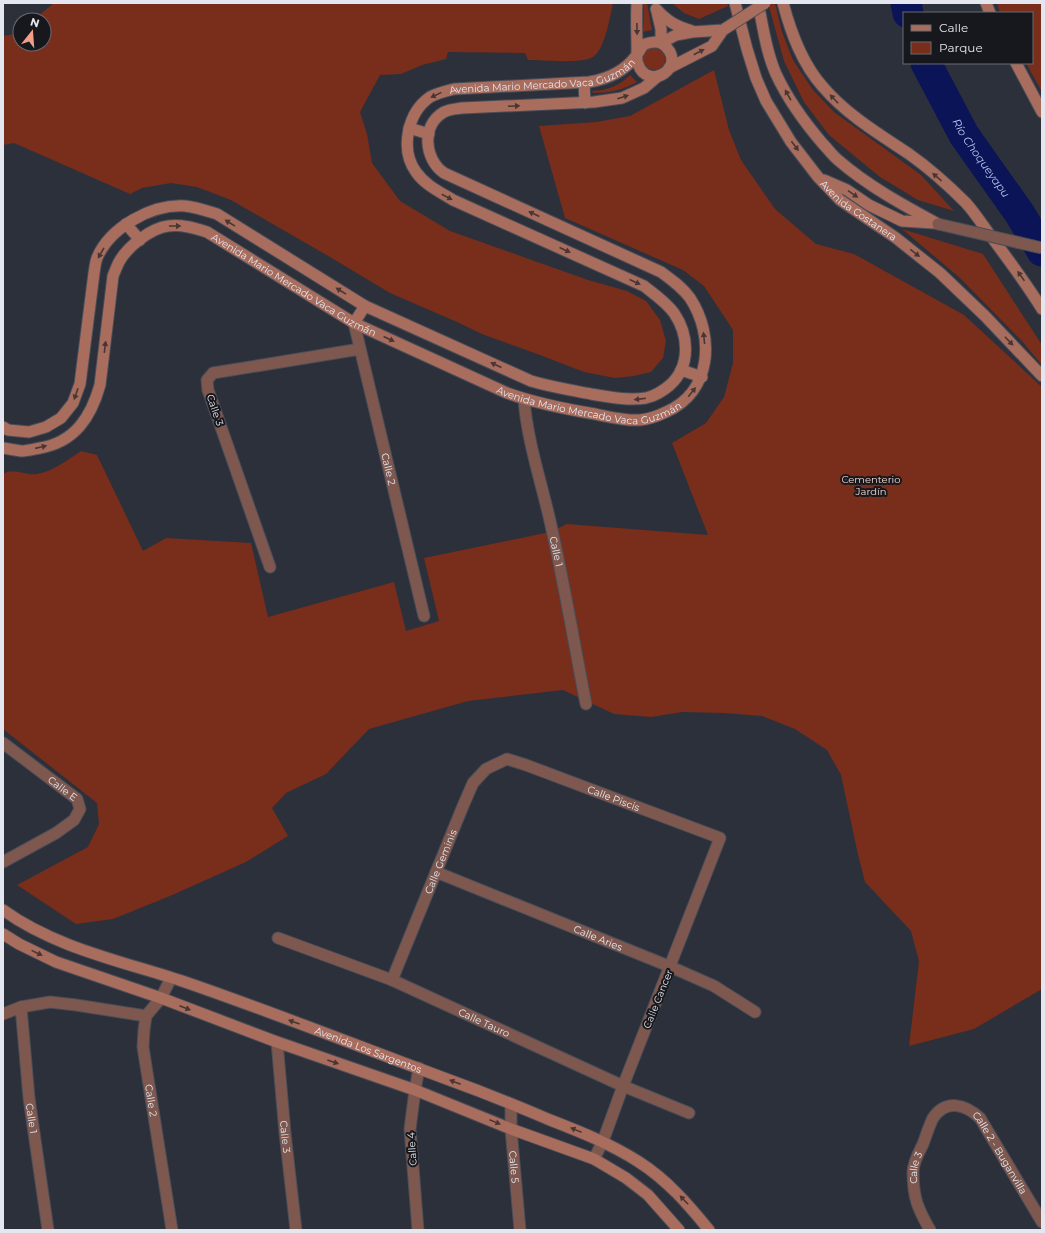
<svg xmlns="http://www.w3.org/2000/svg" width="1045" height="1233" viewBox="0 0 1045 1233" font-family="Montserrat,sans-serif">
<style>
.green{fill:#792d1b}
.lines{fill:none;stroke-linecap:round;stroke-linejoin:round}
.river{stroke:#0b1457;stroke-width:31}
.minor-casing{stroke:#494d58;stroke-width:13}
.secondary-casing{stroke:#494d58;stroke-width:13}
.minor{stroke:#7e584e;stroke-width:11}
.secondary{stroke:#a96d5e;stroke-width:11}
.tertiary-bridge-casing{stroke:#494d58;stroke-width:13;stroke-linecap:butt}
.secondary-bridge-casing{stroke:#494d58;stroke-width:13;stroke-linecap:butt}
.tertiary-bridge{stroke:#7e584e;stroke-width:11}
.secondary-bridge{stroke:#a96d5e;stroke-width:11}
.oneway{fill:#493634}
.labels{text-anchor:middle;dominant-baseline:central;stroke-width:4;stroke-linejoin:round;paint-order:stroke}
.street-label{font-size:10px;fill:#e4e7ef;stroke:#16181d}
.park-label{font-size:10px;fill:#f1d7d1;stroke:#16181d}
.water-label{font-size:11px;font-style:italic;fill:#b8c8f0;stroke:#16181d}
</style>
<rect width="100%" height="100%" fill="#2c303b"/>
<g class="green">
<path d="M 54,3 L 613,3 C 610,17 605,49 593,57 C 582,64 542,60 528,60 L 525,53 L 448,52 L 446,59 L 422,65 L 401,74 L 380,75 L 360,112 L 367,134 L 372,163 L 400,201 L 450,231 L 588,280 L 627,291 L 646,301 L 660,320 L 666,341 L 663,358 L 651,372 L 634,376 L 615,378 L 584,372 L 540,355 L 482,334 L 457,322 L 390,293 L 330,257 L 231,200 L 197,187 L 171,183 L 142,188 L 130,194 L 14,143 L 3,145 L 3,36 L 15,34 L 20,30 L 20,44 L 44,44 L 44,20 L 33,20 Z"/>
<path d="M 644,3 L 647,3 L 652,30 L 643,32 Z"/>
<path d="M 672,3 L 727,3 L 728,6 L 699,19 L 684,13 Z"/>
<path d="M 768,3 L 775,3 L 782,32 L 793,60 L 813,90 L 834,112 L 921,175 L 954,211 L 918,200 L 880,177 L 829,135 L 804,102 L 784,61 Z"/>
<path d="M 997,3 L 1042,3 L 1042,92 L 1026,63 L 1032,63 L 1032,13 L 1000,13 Z"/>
<circle cx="654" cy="59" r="11"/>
<path d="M 714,70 L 729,130 L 741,160 L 775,209 L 816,244 L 854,254 L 964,315 L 1042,387 L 1042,989 L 974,1029 L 909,1046 L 919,961 L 911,931 L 865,882 L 857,850 L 841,775 L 827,750 L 795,729 L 762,716 L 724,713 L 682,712 L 651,717 L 614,714 L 563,690 L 468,701 L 369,729 L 326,774 L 286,793 L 272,808 L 288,836 L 246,862 L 170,896 L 113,919 L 76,924 L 17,885 L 88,847 L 99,824 L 97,803 L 3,729 L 3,474 C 15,467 24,476 37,474 C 54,471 67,460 81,451 L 97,455 L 143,551 L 166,538 L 251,543 L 268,617 L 394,582 L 406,631 L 439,621 L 424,558 L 550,532 L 567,524 L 708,535 L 672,443 L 706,423 L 724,397 L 733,363 L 733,330 L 704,286 L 683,270 L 565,218 L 539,126 L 596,122 L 630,116 Z"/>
<path d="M 630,75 L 637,82 C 623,90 609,93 593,93 L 592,91 C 608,90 619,86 630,75 Z"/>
<path d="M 902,229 L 983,254 L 1042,345 L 1042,365 L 1021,340 L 960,278 Z"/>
</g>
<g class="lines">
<g class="river">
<path d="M 906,3 L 908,13"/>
<path id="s1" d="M 926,63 L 964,135 L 1020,214 L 1042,251"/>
</g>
<defs>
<g id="minor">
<path id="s2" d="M 354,323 L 424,616"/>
<path id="s3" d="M 524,399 C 527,440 541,481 550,521 C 564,582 574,643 586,704"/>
<path d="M 270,567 L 208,390 L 207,380 L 213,373 L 360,349"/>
<path id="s4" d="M 3,743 L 77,799 L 80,809 L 74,820 L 56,833 L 3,862"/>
<path id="s5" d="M 436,872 L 671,967 L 714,986 L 755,1012"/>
<path id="s6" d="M 278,938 L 392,980 L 623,1086 L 689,1113"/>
<path id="s7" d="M 171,978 L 161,998 L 146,1016 L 144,1030 L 143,1047 L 172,1230"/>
<path id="s8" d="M 392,980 L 463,806 L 473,783 L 486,769 L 507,759 L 526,765 L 720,838 L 623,1086 L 603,1141 L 594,1159"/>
<path id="s9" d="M 21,1007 L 29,1098 L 48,1230"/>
<path d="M 3,1014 L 21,1007 L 50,1002 L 76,1005 L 146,1016"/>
<path id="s10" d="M 277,1042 L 285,1133 L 296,1230"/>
<path id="s11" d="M 511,1104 L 511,1129 L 520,1230"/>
<path d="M 418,1230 L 410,1129 L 415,1090 L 419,1068"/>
<path id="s12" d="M 930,1230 C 918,1209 913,1198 913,1172 C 913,1163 919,1152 923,1144 C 926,1136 929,1126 933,1118 C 946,1099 965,1104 980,1118 L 1042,1222"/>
</g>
<g id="secondary">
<path id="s13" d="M 735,3 L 747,49 L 756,78 L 766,101 L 791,142 L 818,177 L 840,200 L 896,238 L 940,273 L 985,316 L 1042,376"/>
<path d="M 758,3 C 763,26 766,52 776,74 C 788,100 805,123 823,144 C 828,149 832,155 838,160 C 868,186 903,205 938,224"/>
<path d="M 783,3 C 791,33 802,64 823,87 C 847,115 879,134 909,154 C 929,168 949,186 966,203 C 975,213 982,224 990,235 C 1008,259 1026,283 1042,309"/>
<path d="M 986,3 L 990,13"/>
<path d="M 656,9 C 668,22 676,26 692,31"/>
<path d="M 657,12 L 661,29 L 661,43"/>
<path d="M 661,43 L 676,35 L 692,32 L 723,30"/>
<path d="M 1016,63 L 1042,112"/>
<path d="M 669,68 L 712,46 L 723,30"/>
<path d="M 584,83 L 585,103"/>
<path d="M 409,128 L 429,134"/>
<path d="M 824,180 L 847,190 L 869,205 L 902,221 L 933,223"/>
<path d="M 126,224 L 140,240"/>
<path d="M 354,323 L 365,306"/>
<path d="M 681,370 L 702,377"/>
<path id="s14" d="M 3,427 L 8,430 L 29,432 L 46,427 L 61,418 L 73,403 L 80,384 L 94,273 C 95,268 95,263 97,258 C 110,227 152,204 185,206 C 196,207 207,211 217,214 L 365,306 L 531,381 C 551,387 571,390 591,394 C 609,397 628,401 646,398 C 655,396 663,391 670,385 C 691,366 689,335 674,313 C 666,302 654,294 644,286 L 453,200 C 440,192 425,185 416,172 C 400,150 407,113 430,97 C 437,93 446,91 454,89 L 589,82 C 608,79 624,72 636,56 C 640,52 640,47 645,44 C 650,42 658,41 663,44 C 690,66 648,93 638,64 C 636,60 637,54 637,49 C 637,34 636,18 637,3"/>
<path id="s15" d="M 3,448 C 9,449 15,450 21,451 C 27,451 34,449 40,448 C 75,442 91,417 100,385 L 113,276 C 115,271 117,266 119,262 C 127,247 151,228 168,226 C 181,224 194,228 207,232 L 354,323 L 507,393 C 535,403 565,409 595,414 C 610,417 625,421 640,420 C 649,419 658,416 666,412 C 712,392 715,336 690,298 C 682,287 672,280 661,272 L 444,173 C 424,159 421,125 444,112 C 450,109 456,109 462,108 L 594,102 L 622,98 L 644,88 L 658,76"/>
<path id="s16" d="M 3,910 C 55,948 125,962 185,982 C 272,1012 358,1046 444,1078 C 480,1091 515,1105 550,1120 C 581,1132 611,1144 639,1162 C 667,1180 688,1204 709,1230"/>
<path d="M 3,934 L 19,944 L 56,962 L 161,998 L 277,1042 L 415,1090 L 511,1129 L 594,1159 L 626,1178 L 648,1195 L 679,1230"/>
</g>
</defs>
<use href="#minor" class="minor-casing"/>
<use href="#secondary" class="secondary-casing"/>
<use href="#minor" class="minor"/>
<use href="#secondary" class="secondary"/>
<defs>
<path id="tertiary-bridge" d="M 938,224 L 1042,248"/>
<path id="secondary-bridge" d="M 723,30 L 765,3"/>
</defs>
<use href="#tertiary-bridge" class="tertiary-bridge-casing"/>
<use href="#secondary-bridge" class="secondary-bridge-casing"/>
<use href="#tertiary-bridge" class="tertiary-bridge"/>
<use href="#secondary-bridge" class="secondary-bridge"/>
</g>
<defs><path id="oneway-solid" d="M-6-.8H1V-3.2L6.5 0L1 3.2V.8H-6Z"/></defs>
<g class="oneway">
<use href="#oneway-solid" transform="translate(637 29) rotate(89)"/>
<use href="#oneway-solid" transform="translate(699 52) rotate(-28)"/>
<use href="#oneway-solid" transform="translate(436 95) rotate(154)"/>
<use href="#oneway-solid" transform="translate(788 95) rotate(-119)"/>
<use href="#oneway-solid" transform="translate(623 97) rotate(-18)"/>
<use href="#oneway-solid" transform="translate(834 99) rotate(-134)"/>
<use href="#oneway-solid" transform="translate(514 106) rotate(-2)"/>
<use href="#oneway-solid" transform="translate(795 146) rotate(53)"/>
<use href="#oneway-solid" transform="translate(937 177) rotate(-140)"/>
<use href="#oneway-solid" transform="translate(853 194) rotate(34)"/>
<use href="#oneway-solid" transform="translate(447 197) rotate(28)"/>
<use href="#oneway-solid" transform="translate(534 214) rotate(-155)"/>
<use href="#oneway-solid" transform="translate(230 223) rotate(-148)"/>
<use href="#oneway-solid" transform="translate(175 226)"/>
<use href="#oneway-solid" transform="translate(565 250) rotate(24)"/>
<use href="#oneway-solid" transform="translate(101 253) rotate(120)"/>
<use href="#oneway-solid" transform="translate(915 253) rotate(38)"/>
<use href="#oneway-solid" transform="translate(1021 276) rotate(-125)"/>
<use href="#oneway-solid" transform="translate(635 282) rotate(25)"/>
<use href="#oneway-solid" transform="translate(341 291) rotate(-148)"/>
<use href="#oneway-solid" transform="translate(704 338) rotate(-96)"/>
<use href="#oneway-solid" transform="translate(389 339) rotate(25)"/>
<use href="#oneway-solid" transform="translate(1009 341) rotate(46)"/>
<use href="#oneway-solid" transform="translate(105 347) rotate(-83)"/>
<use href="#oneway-solid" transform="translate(496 365) rotate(-156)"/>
<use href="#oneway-solid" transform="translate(692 392) rotate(-51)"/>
<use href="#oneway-solid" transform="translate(76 394) rotate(109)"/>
<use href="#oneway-solid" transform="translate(640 399) rotate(173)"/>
<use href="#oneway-solid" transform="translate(41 447) rotate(-13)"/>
<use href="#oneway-solid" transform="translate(37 953) rotate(26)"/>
<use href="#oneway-solid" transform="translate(185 1008) rotate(21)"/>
<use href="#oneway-solid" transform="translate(294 1022) rotate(-160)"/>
<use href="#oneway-solid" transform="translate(333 1062) rotate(19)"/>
<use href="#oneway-solid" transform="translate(455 1082) rotate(-159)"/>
<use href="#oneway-solid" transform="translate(495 1122) rotate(22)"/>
<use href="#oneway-solid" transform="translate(576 1130) rotate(-158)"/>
<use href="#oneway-solid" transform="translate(684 1200) rotate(-134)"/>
</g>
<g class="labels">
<g class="street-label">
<text stroke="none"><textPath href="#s14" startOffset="1445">Avenida Mario Mercado Vaca Guzmán</textPath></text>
<text stroke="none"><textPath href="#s13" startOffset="248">Avenida Costanera</textPath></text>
<text stroke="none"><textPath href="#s15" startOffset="459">Avenida Mario Mercado Vaca Guzmán</textPath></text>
<text stroke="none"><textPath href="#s15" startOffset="783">Avenida Mario Mercado Vaca Guzmán</textPath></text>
<text transform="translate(215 410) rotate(71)">Calle 3</text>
<text stroke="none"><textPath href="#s2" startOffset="150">Calle 2</textPath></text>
<text stroke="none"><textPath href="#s3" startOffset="156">Calle 1</textPath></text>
<text stroke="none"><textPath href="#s4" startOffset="75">Calle E</textPath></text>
<text stroke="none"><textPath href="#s8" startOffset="369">Calle Piscis</textPath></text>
<text stroke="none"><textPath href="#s8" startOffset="128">Calle Geminis</textPath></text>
<text stroke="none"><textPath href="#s5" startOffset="175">Calle Aries</textPath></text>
<text transform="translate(658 999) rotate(-68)">Calle Cancer</text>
<text stroke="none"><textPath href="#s6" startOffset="223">Calle Tauro</textPath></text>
<text stroke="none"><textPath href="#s16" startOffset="392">Avenida Los Sargentos</textPath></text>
<text stroke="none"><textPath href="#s7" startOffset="131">Calle 2</textPath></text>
<text stroke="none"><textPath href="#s9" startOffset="112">Calle 1</textPath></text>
<text stroke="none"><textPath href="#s10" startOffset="95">Calle 3</textPath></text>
<text transform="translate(412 1149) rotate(-94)">Calle 4</text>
<text stroke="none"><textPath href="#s12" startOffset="214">Calle 2 - Buganvilla</textPath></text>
<text stroke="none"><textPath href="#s11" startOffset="63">Calle 5</textPath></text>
<text stroke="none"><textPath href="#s12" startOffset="66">Calle 3</textPath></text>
</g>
<g class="park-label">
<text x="871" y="479">Cementerio<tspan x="871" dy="12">Jardín</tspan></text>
</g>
<g class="water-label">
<text stroke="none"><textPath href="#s1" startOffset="110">Río Choqueyapu</textPath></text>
</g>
</g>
<rect width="1045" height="1233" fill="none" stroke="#e4e7ef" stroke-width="8"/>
<rect x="903" y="12" width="130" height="52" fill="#16181d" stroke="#686b71"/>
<rect x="911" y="25" width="20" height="6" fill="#a96d5e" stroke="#686b71"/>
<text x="939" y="32" font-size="12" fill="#e4e7ef">Calle</text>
<rect x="911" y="42" width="20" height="12" fill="#792d1b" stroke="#686b71"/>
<text x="939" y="52" font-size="12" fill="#e4e7ef">Parque</text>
<g transform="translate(32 32) rotate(17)"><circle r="19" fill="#16181d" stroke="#686b71"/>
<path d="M0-3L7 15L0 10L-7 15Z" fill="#f49e89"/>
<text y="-6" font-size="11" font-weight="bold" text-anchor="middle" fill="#e4e7ef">N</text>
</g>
</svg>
